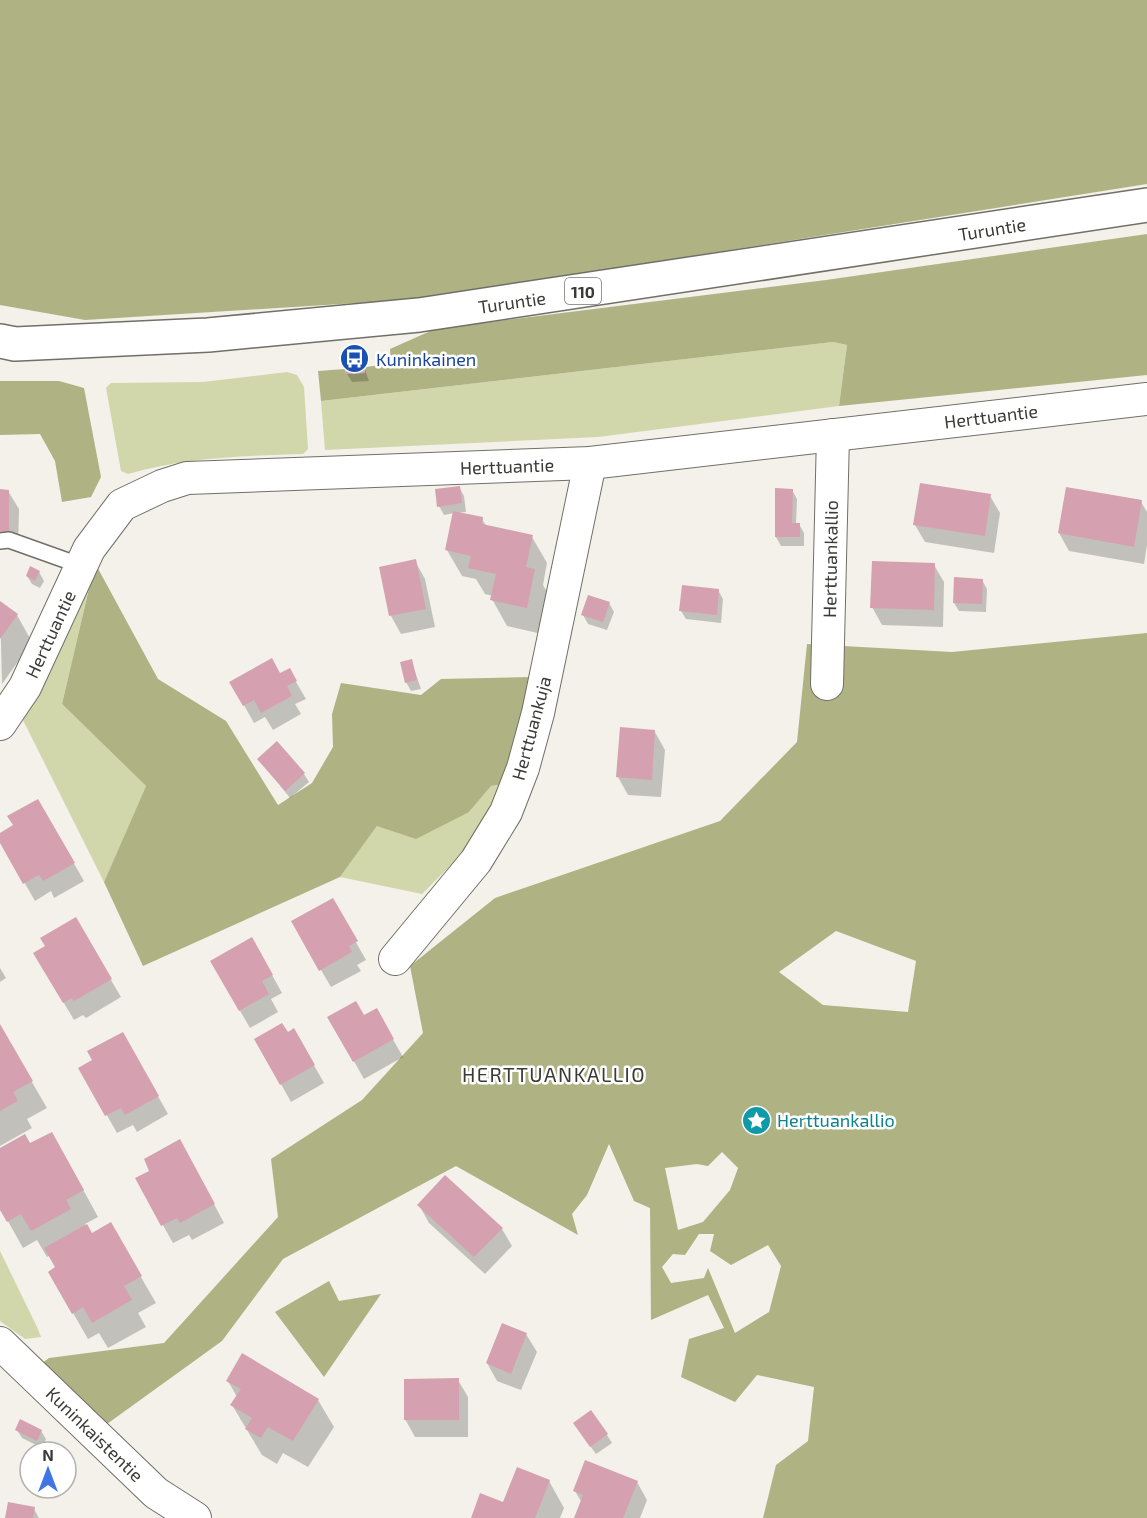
<svg xmlns="http://www.w3.org/2000/svg" width="1147" height="1518" viewBox="0 0 1147 1518" font-family="'Exo 2',sans-serif">
<style>
.green{fill:#d2d6ab}
.forest{fill:#afb383;fill-rule:evenodd}
.shadow{fill:#0003}
.building{fill:#d5a0b0}
.lines{fill:none;stroke-linecap:round;stroke-linejoin:round}
.lane-casing{stroke:#716f67;stroke-width:18}
.street-casing{stroke:#716f67;stroke-width:34}
.primary-casing{stroke:#716f67;stroke-width:36}
.lane{stroke:#fff;stroke-width:15}
.street{stroke:#fff;stroke-width:32}
.primary{stroke:#fff;stroke-width:33}
.labels{text-anchor:middle;dominant-baseline:central;stroke-width:5;stroke-linejoin:round;paint-order:stroke}
.shield{fill:#fff;stroke:#757572;stroke-width:1.5}
.shield-label{font-size:16px;font-weight:bold;fill:#3a3a36}
.street-label{font-size:18px;fill:#3a3a36;stroke:#fff}
.transit-label{font-size:18px;fill:#164399;stroke:#fff;text-anchor:start}
.culture-label{font-size:18px;fill:#0d838f;stroke:#fff;text-anchor:start}
.neighbourhood-label{font-size:20px;letter-spacing:1.5px;fill:#3a3a36;stroke:#fff}
</style>
<rect width="100%" height="100%" fill="#f3f1e9"/>
<g class="green">
<path d="M 833,342 L 847,345 L 839,406 L 598,437 L 325,450 L 321,401 Z"/>
<path d="M 287,372 L 297,375 L 304,387 L 308,449 L 303,454 C 243,456 186,457 128,474 L 121,471 L 106,388 L 111,383 L 203,382 Z"/>
<path d="M 95,563 L 62,704 L 146,786 L 104,882 L 21,716 Z"/>
<path d="M 509,783 L 469,847 L 422,894 L 340,877 L 377,826 L 469,812 L 491,786 Z"/>
<path d="M 0,1251 L 37,1327 L 41,1337 L 25,1339 L 0,1321 Z"/>
</g>
<g class="forest">
<path d="M 0,0 L 1147,0 L 1147,184 L 421,299 L 85,320 L 0,305 Z"/>
<path d="M 1147,234 L 1147,375 L 839,406 L 847,345 L 833,342 L 321,401 L 318,371 L 345,369 L 346,374 L 365,373 L 365,367 L 391,364 L 390,349 L 435,329 L 826,280 Z"/>
<path d="M 0,381 L 59,381 L 84,388 L 101,477 L 91,497 L 62,502 L 55,461 L 40,434 L 0,435 Z"/>
<path d="M 95,563 L 158,679 L 226,721 L 278,805 L 312,783 L 333,747 L 332,714 L 341,683 L 421,695 L 441,679 L 531,677 L 509,783 L 491,786 L 469,812 L 416,839 L 377,826 L 340,877 L 143,966 L 104,882 L 146,786 L 62,704 Z"/>
<path d="M 1147,633 L 1147,1518 L 763,1518 L 776,1465 L 808,1441 L 814,1387 L 757,1375 L 735,1402 L 681,1377 L 689,1339 L 724,1328 L 708,1295 L 651,1320 L 650,1208 L 634,1201 L 609,1144 L 587,1195 L 572,1214 L 578,1235 L 456,1166 L 283,1259 L 222,1341 L 100,1429 L 34,1369 L 49,1358 L 164,1343 L 278,1217 L 271,1159 L 362,1100 L 423,1033 L 410,966 L 495,898 L 720,821 L 797,742 L 807,644 L 952,652 ZM 836,931 L 916,961 L 908,1012 L 823,1005 L 779,972 ZM 722,1152 L 738,1168 L 730,1190 L 703,1222 L 678,1230 L 665,1168 L 697,1164 L 708,1166 ZM 699,1234 L 714,1234 L 710,1251 L 731,1265 L 768,1245 L 781,1266 L 769,1312 L 735,1333 L 708,1268 L 704,1278 L 671,1283 L 662,1267 L 673,1254 L 685,1255 Z"/>
<path d="M 329,1281 L 339,1301 L 381,1294 L 324,1377 L 275,1312 Z"/>
</g>
<g class="shadow">
<path d="M 364,367 L 369,381 L 352,382 L 347,374 Z"/>
<path d="M 459,487 L 464,496 L 466,512 L 456,513 L 482,519 L 487,527 L 532,537 L 547,563 L 543,585 L 550,597 L 542,634 L 507,626 L 492,599 L 493,596 L 485,594 L 476,579 L 462,576 L 447,550 L 454,513 L 444,515 L 439,506 Z"/>
<path d="M 777,490 L 792,490 L 797,499 L 796,524 L 799,524 L 804,533 L 804,546 L 781,546 L 776,537 Z"/>
<path d="M 0,491 L 8,491 L 19,509 L 18,549 L 0,549 Z"/>
<path d="M 990,496 L 1000,513 L 994,553 L 925,542 L 915,525 Z"/>
<path d="M 1141,502 L 1147,512 L 1147,545 L 1144,564 L 1069,551 L 1059,533 Z"/>
<path d="M 415,561 L 425,579 L 435,627 L 401,634 L 391,616 L 381,568 Z"/>
<path d="M 934,565 L 944,582 L 943,627 L 882,625 L 872,607 Z"/>
<path d="M 39,572 L 44,581 L 40,588 L 32,584 L 27,576 Z"/>
<path d="M 982,580 L 987,589 L 986,612 L 959,611 L 954,603 Z"/>
<path d="M 718,590 L 723,599 L 721,623 L 686,619 L 681,611 Z"/>
<path d="M 0,603 L 17,615 L 32,642 L 2,684 Z"/>
<path d="M 609,603 L 614,612 L 607,630 L 588,624 L 583,615 Z"/>
<path d="M 411,660 L 421,689 L 411,691 L 406,682 Z"/>
<path d="M 289,670 L 306,699 L 295,704 L 301,714 L 273,730 L 265,717 L 254,723 L 231,682 L 280,675 Z"/>
<path d="M 655,732 L 665,750 L 661,797 L 628,795 L 618,777 Z"/>
<path d="M 259,759 L 304,774 L 309,782 L 290,798 Z"/>
<path d="M 38,801 L 84,881 L 54,898 L 51,891 L 35,901 L 0,840 L 0,834 L 15,826 Z"/>
<path d="M 332,900 L 366,960 L 357,965 L 361,971 L 331,987 L 293,922 Z"/>
<path d="M 75,919 L 121,997 L 86,1018 L 83,1015 L 74,1020 L 35,954 L 47,947 Z"/>
<path d="M 252,939 L 282,993 L 271,999 L 278,1012 L 250,1028 L 212,962 Z"/>
<path d="M 0,968 L 6,978 L 0,982 Z"/>
<path d="M 376,1010 L 403,1057 L 364,1079 L 329,1017 L 364,1017 Z"/>
<path d="M 0,1027 L 47,1108 L 27,1119 L 32,1128 L 0,1146 Z"/>
<path d="M 294,1030 L 324,1083 L 291,1102 L 256,1039 L 287,1034 Z"/>
<path d="M 123,1034 L 168,1114 L 137,1132 L 133,1125 L 117,1133 L 80,1068 L 94,1061 Z"/>
<path d="M 30,1145 L 67,1160 L 98,1217 L 85,1224 L 91,1235 L 110,1224 L 156,1303 L 138,1313 L 146,1327 L 108,1348 L 99,1333 L 88,1339 L 50,1273 L 57,1268 L 50,1255 L 47,1257 L 37,1240 L 23,1248 L 0,1207 L 0,1150 Z"/>
<path d="M 190,1159 L 224,1223 L 192,1240 L 189,1235 L 173,1243 L 137,1179 Z"/>
<path d="M 419,1205 L 502,1229 L 512,1246 L 485,1274 L 429,1223 Z"/>
<path d="M 526,1334 L 537,1352 L 521,1390 L 497,1381 L 487,1363 Z"/>
<path d="M 458,1380 L 468,1397 L 468,1437 L 415,1437 L 405,1419 Z"/>
<path d="M 228,1381 L 318,1400 L 334,1427 L 308,1467 L 283,1453 L 277,1464 L 262,1455 L 232,1405 L 237,1397 Z"/>
<path d="M 17,1430 L 41,1431 L 46,1439 L 42,1448 L 22,1438 Z"/>
<path d="M 580,1432 L 607,1435 L 612,1443 L 596,1454 Z"/>
<path d="M 549,1481 L 564,1508 L 560,1518 L 472,1518 Z"/>
<path d="M 637,1482 L 647,1500 L 640,1518 L 576,1518 L 582,1503 L 575,1491 Z"/>
<path d="M 34,1509 L 39,1518 L 7,1518 Z"/>
</g>
<g class="building">
<path d="M 364,366 L 365,373 L 346,374 L 345,367 Z"/>
<path d="M 920,483 L 991,494 L 985,536 L 913,525 Z"/>
<path d="M 460,486 L 462,503 L 437,507 L 435,489 Z"/>
<path d="M 1066,487 L 1142,500 L 1134,547 L 1058,533 Z"/>
<path d="M 775,488 L 793,489 L 792,523 L 800,523 L 800,537 L 775,537 Z"/>
<path d="M 0,489 L 9,490 L 9,532 L 0,532 Z"/>
<path d="M 453,511 L 483,517 L 482,524 L 533,535 L 526,567 L 535,569 L 527,608 L 490,600 L 496,574 L 468,568 L 471,556 L 445,550 Z"/>
<path d="M 416,559 L 426,609 L 389,616 L 379,567 Z"/>
<path d="M 872,561 L 935,563 L 934,610 L 870,608 Z"/>
<path d="M 30,566 L 40,571 L 35,581 L 26,576 Z"/>
<path d="M 954,577 L 983,579 L 982,604 L 953,603 Z"/>
<path d="M 682,585 L 719,589 L 717,615 L 679,611 Z"/>
<path d="M 588,595 L 610,602 L 603,622 L 581,615 Z"/>
<path d="M 0,601 L 18,614 L 0,639 Z"/>
<path d="M 272,658 L 280,673 L 290,668 L 297,681 L 287,686 L 292,696 L 261,713 L 254,700 L 243,706 L 229,682 Z"/>
<path d="M 412,659 L 417,680 L 405,683 L 400,662 Z"/>
<path d="M 620,727 L 655,730 L 652,780 L 616,777 Z"/>
<path d="M 277,741 L 305,773 L 285,791 L 257,759 Z"/>
<path d="M 38,799 L 75,863 L 43,881 L 39,875 L 23,884 L 0,843 L 0,833 L 13,825 L 7,816 Z"/>
<path d="M 333,898 L 358,941 L 349,946 L 352,952 L 319,971 L 291,921 Z"/>
<path d="M 76,917 L 112,979 L 74,1001 L 72,998 L 63,1003 L 33,953 L 45,946 L 40,938 Z"/>
<path d="M 252,937 L 273,975 L 262,981 L 269,994 L 239,1011 L 210,961 Z"/>
<path d="M 356,1001 L 364,1015 L 377,1008 L 394,1039 L 353,1062 L 327,1017 Z"/>
<path d="M 282,1023 L 288,1032 L 294,1028 L 315,1065 L 280,1085 L 254,1039 Z"/>
<path d="M 0,1024 L 33,1081 L 13,1092 L 18,1101 L 0,1111 Z"/>
<path d="M 123,1032 L 159,1096 L 125,1115 L 121,1108 L 105,1116 L 78,1068 L 92,1060 L 87,1051 Z"/>
<path d="M 52,1132 L 84,1190 L 66,1200 L 71,1209 L 31,1231 L 21,1214 L 7,1222 L 0,1210 L 0,1148 L 25,1134 L 30,1143 Z"/>
<path d="M 180,1139 L 215,1204 L 180,1223 L 177,1218 L 161,1226 L 135,1178 L 149,1171 L 144,1159 Z"/>
<path d="M 445,1175 L 503,1228 L 474,1257 L 417,1205 Z"/>
<path d="M 111,1222 L 142,1276 L 124,1286 L 132,1300 L 92,1323 L 83,1307 L 72,1314 L 48,1272 L 55,1267 L 44,1248 L 87,1224 L 92,1233 Z"/>
<path d="M 502,1323 L 527,1333 L 511,1374 L 486,1363 Z"/>
<path d="M 242,1353 L 319,1399 L 293,1441 L 268,1427 L 261,1438 L 245,1429 L 252,1418 L 230,1405 L 241,1389 L 226,1381 Z"/>
<path d="M 459,1378 L 459,1420 L 404,1420 L 404,1379 Z"/>
<path d="M 591,1410 L 608,1434 L 590,1447 L 573,1423 Z"/>
<path d="M 20,1419 L 42,1430 L 37,1441 L 15,1430 Z"/>
<path d="M 585,1460 L 638,1481 L 623,1518 L 574,1518 L 583,1495 L 573,1491 Z"/>
<path d="M 517,1467 L 550,1480 L 535,1518 L 471,1518 L 480,1493 L 503,1502 Z"/>
<path d="M 8,1502 L 35,1507 L 33,1518 L 5,1518 Z"/>
</g>
<g class="lines">
<defs>
<path id="lane" d="M 0,541 L 9,540 L 82,566"/>
<g id="street">
<path d="M 827,684 L 833,435"/>
<path d="M 0,724 L 25,687 L 89,549 L 122,505 L 162,486 L 187,478 L 590,463 L 1147,399"/>
<path d="M 395,959 L 476,861 L 506,812 L 523,768 L 538,713 L 590,463"/>
<path d="M 0,1343 L 156,1493 L 195,1518"/>
</g>
<path id="primary" d="M 0,341 L 15,344 L 208,335 L 419,315 L 1147,205"/>
</defs>
<use href="#lane" class="lane-casing"/>
<use href="#street" class="street-casing"/>
<use href="#primary" class="primary-casing"/>
<use href="#lane" class="lane"/>
<use href="#street" class="street"/>
<use href="#primary" class="primary"/>
</g>
<defs>
<symbol id="bus-disc" viewBox="-11 -11 22 22"><circle r="9.5" fill="#1a4fb4" stroke="#fff"/><path d="M-5-6H5V4H4V6H2V4H-2V6H-4V4H-5ZM-3.5-4V0h7V-4ZM-3.5 1.2v1.5H-2V1.2ZM2 1.2v1.5H3.5V1.2Z" fill="#fff"/></symbol>
<symbol id="sight-disc" viewBox="-11 -11 22 22"><circle r="9.5" fill="#0f9aa8" stroke="#fff"/><path d="M0-6L1.8-2.2L6-1.7L2.9 1.2L3.7 5.4L0 3.3L-3.7 5.4L-2.9 1.2L-6-1.7L-1.8-2.2Z" fill="#fff"/></symbol>
</defs>
<g fill-rule="evenodd">
<use href="#bus-disc" x="338" y="342" width="33" height="33"/>
<use href="#sight-disc" x="740" y="1104" width="33" height="33"/>
</g>
<g class="labels">
<rect class="shield" x="565" y="278" width="36" height="26" rx="4.5"/>
<g class="shield-label">
<text x="583" y="291">110</text>
</g>
<g class="street-label">
<text transform="translate(992 229) rotate(-9)">Turuntie</text>
<text transform="translate(512 302) rotate(-8)">Turuntie</text>
<text transform="translate(991 416) rotate(-7)">Herttuantie</text>
<text transform="translate(507 466) rotate(-2)">Herttuantie</text>
<text transform="translate(830 559) rotate(-89)">Herttuankallio</text>
<text transform="translate(50 634) rotate(-65)">Herttuantie</text>
<text transform="translate(531 728) rotate(-75)">Herttuankuja</text>
<text transform="translate(95 1434) rotate(44)">Kuninkaistentie</text>
</g>
<g class="transit-label">
<text x="376" y="359">Kuninkainen</text>
</g>
<g class="culture-label">
<text x="777" y="1120">Herttuankallio</text>
</g>
<g class="neighbourhood-label">
<text x="554" y="1074">HERTTUANKALLIO</text>
</g>
</g>
<g transform="translate(48 1470)"><circle r="28" fill="#ffffff" stroke="#b0b0af" stroke-width="1.5"/>
<path d="M0-4.5L10 22L0 15L-10 22Z" fill="#4075e6"/>
<text y="-9" font-size="16" font-weight="bold" text-anchor="middle" fill="#3a3a36">N</text>
</g>
</svg>
